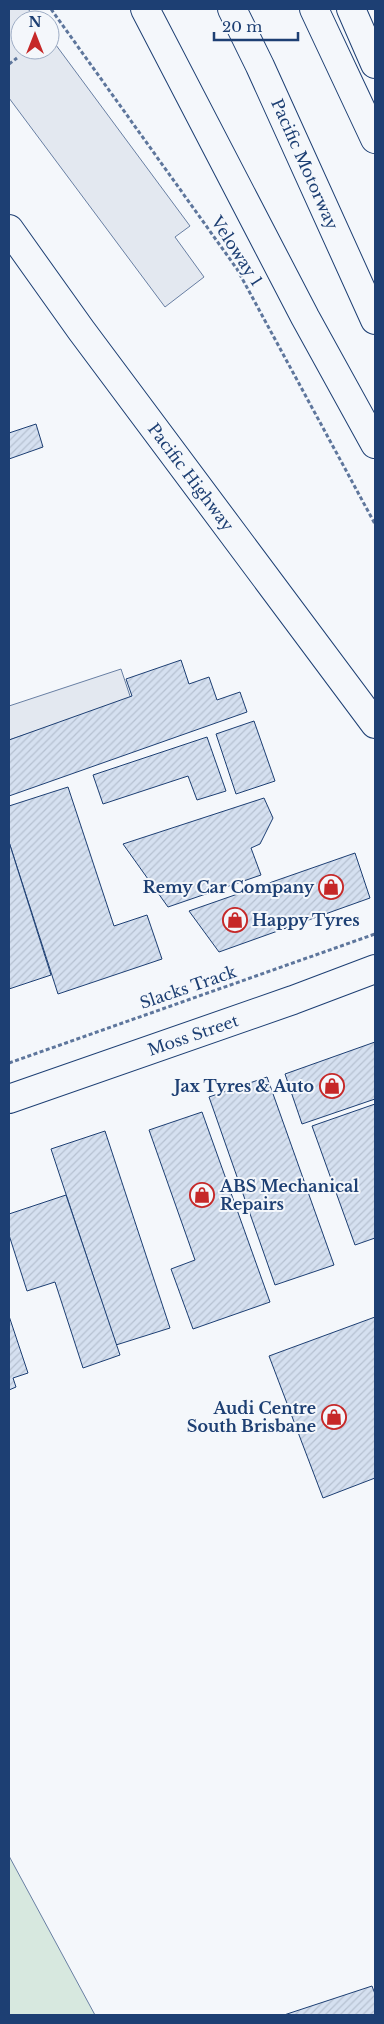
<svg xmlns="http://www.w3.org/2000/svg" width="384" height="2024" viewBox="0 0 384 2024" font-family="'Libre Baskerville',serif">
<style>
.green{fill:#d7e8df;stroke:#687fa3}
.parking{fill:#e3e8f0;stroke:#687fa3}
.building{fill:url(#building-hatch);stroke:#1d3f73}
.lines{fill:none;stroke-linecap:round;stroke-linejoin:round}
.minor-casing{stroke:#1d3f73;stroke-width:30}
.highway-casing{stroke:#1d3f73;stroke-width:30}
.path{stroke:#5e769c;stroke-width:3;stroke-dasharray:4 2.5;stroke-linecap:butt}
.minor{stroke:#f4f7fb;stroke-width:28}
.highway{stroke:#f4f7fb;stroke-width:28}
.labels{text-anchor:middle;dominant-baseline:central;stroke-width:4;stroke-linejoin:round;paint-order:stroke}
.street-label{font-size:16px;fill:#1d3f73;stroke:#f4f7fb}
.poi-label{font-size:16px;font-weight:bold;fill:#1d3f73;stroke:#f4f7fb;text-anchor:end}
</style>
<defs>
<pattern id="building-hatch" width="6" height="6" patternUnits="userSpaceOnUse" patternTransform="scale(1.25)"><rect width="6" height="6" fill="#d5e0f0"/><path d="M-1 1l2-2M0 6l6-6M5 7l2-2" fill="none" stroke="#b6c1d1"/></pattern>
</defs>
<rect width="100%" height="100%" fill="#f4f7fb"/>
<path class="green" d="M 9,1856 L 95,2015 L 9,2015 Z"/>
<g class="parking">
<path d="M 9,9 L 28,9 L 37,20 L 20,20 L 20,50 L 50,50 L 50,37 L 190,226 L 175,237 L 204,277 L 165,307 L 9,98 Z"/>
<path d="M 121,669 L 131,699 L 9,740 L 9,706 Z"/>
</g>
<g class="building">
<path d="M 36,424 L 43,447 L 9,459 L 9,433 Z"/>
<path d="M 181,660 L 189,684 L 209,677 L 217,700 L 240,692 L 247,712 L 9,796 L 9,740 L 132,696 L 126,679 Z"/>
<path d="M 254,721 L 275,781 L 236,794 L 216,734 Z"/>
<path d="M 207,737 L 226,791 L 197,800 L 188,776 L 103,804 L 93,775 Z"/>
<path d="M 68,787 L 114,926 L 147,915 L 162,959 L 58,994 L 9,842 L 9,806 Z"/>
<path d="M 264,798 L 273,818 L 260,844 L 251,848 L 261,875 L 168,907 L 123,844 Z"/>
<path d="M 9,842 L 51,975 L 9,989 Z"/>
<path d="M 355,853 L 370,898 L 219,952 L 189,911 Z"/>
<path d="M 375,1042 L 375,1099 L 302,1124 L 285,1074 Z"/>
<path d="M 267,1077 L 334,1265 L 275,1285 L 209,1097 Z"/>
<path d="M 375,1104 L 375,1238 L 355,1245 L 312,1126 Z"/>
<path d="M 202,1112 L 270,1302 L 193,1329 L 171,1269 L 195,1260 L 149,1130 Z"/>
<path d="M 105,1131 L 170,1328 L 116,1345 L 51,1149 Z"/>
<path d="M 66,1195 L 120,1355 L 83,1368 L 55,1282 L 27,1291 L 9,1235 L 9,1214 Z"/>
<path d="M 9,1316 L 28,1373 L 13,1378 L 16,1387 L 9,1390 Z"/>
<path d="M 375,1317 L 375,1478 L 323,1498 L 269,1356 Z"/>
<path d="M 372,1986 L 375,1994 L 375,2015 L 284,2015 Z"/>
</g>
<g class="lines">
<defs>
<g id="minor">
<path d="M 9,229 L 81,330 L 375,724"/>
<path d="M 9,1099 L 293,1000 L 375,969"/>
</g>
<g id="highway">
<path d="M 145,9 L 305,317 L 375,444"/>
<path d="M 232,9 L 260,66 L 375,320"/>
<path d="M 314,9 L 375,139"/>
<path d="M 351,9 L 375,64"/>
</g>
</defs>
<use href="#minor" class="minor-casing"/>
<use href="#highway" class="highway-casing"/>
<g class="path">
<path d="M 51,9 L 237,269 L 375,524"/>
<path d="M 9,64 L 17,58"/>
<path d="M 9,1063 L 375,934"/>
</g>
<use href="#minor" class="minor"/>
<use href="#highway" class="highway"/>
</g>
<defs>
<symbol id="shop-ring" viewBox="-11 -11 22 22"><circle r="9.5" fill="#f4f7fb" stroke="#c62828" stroke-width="1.5"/><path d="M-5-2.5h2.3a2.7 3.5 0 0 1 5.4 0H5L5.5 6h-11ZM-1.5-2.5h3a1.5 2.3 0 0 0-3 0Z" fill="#c62828"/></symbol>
</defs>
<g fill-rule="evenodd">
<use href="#shop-ring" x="317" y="873" width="28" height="28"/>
<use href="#shop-ring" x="221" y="906" width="28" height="28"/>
<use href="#shop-ring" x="318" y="1072" width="28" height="28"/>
<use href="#shop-ring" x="188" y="1181" width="28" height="28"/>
<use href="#shop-ring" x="320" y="1403" width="28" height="28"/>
</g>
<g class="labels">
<g class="street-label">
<text transform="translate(305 164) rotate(66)">Pacific Motorway</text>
<text transform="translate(237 251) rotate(57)">Veloway 1</text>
<text transform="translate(191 477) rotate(53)">Pacific Highway</text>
<text transform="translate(188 987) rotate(-19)">Slacks Track</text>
<text transform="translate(193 1035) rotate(-19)">Moss Street</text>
</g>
<g class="poi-label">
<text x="314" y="887">Remy Car Company</text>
<text x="252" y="920" text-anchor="start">Happy Tyres</text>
<text x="314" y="1086">Jax Tyres &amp; Auto</text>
<text x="220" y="1186" text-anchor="start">ABS Mechanical<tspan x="220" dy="18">Repairs</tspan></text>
<text x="316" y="1408">Audi Centre<tspan x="316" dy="18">South Brisbane</tspan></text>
</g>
</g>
<rect width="384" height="2024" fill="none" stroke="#1d3f73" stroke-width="20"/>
<g transform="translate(35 35)"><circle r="24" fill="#f4f7fb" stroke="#9eadc5"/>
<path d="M0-4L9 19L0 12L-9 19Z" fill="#c62828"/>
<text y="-8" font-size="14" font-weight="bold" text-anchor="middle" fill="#1d3f73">N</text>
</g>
<path d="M214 32v8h84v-8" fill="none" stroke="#1d3f73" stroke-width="2.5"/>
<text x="222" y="32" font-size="15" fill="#1d3f73" stroke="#f4f7fb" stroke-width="4" paint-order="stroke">20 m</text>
</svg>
